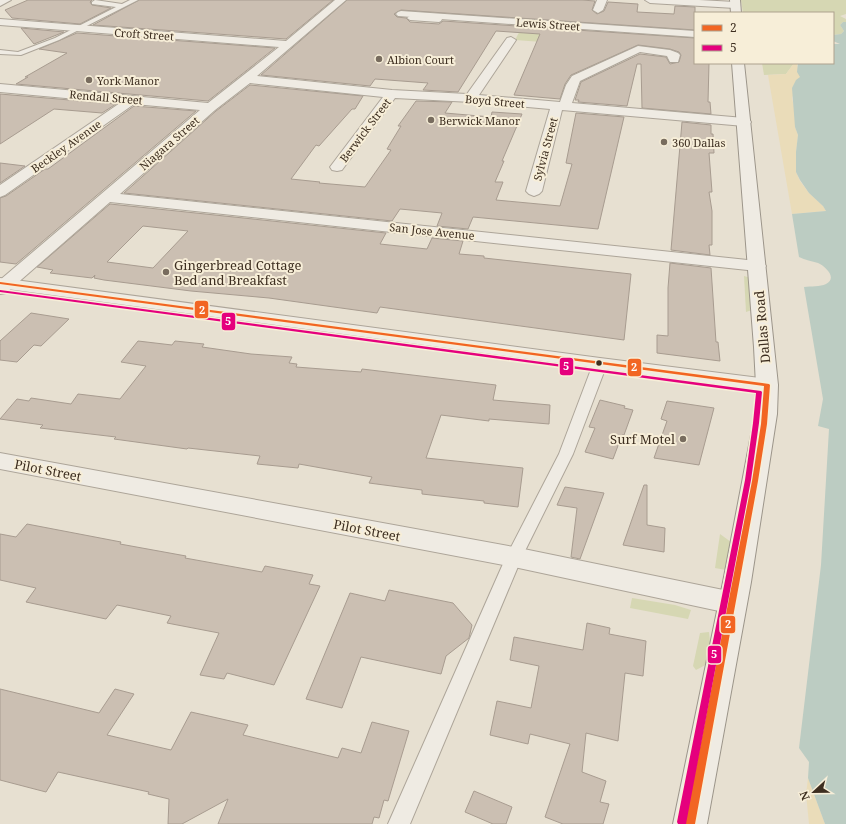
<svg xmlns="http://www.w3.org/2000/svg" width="846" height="824" viewBox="0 0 846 824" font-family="'Noto Serif',serif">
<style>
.green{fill:#d6d7b3}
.sand{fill:#eadcb9}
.water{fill:#bcccc2}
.building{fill:#cbbfb2;stroke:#a89c90;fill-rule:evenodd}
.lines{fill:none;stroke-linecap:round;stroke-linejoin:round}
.service-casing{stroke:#ada599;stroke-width:2}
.minor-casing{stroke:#ada599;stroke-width:2}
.tertiary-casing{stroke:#ada599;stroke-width:2}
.secondary-casing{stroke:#9c958a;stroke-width:2}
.service{fill:#efebe3;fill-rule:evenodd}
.minor{fill:#efebe3;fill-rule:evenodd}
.tertiary{fill:#efebe3;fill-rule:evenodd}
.secondary{fill:#efebe3;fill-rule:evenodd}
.bus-1-casing{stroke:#f7eed8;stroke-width:3}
.bus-2-casing{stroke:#f7eed8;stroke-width:3}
.bus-1{fill:#f26522;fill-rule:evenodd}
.bus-2{fill:#e5007d;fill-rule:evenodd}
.poi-dot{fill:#786c5e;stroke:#f7eed8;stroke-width:1.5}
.bus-dot{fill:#3d2e20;stroke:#f7eed8;stroke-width:1.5}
.labels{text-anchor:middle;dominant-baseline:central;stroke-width:4;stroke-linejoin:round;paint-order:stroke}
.far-street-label{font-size:11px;fill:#3d2e20;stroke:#f7eed8}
.far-poi-label{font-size:11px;fill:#3d2e20;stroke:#f7eed8;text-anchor:start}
.poi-label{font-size:13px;fill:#3d2e20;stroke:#f7eed8;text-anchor:start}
.street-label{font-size:13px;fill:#3d2e20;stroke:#f7eed8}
.line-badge{stroke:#f7eed8;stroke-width:1.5}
.badge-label{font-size:11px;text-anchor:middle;font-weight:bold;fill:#fff}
</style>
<rect width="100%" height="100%" fill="#e7e0d1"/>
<g class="green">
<path d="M 741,0 L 846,0 L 846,14 L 840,16 L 846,19 L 846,22 L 843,22 L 840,25 L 844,31 L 841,34 L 833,35 L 833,13 L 743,13 Z"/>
<path d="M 523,25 L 549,26 L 542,42 L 515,40 Z"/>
<path d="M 762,63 L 794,63 L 786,74 L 764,75 Z"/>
<path d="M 744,276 L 751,278 L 752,310 L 746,312 Z"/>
<path d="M 720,534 L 731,542 L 726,570 L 715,568 Z"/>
<path d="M 632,598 L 675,605 L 691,610 L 688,619 L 630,608 Z"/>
<path d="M 709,632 C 710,641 712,658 705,665 C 703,667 699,668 696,670 L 693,666 L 700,633 Z"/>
</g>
<g class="sand">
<path d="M 794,63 L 798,63 L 797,65 L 801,77 L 792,98 L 795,111 L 795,127 L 798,135 L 796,152 L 796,172 L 800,181 L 809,193 L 823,206 L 826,211 L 792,214 L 768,75 L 786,74 Z"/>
<path d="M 808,778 L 825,824 L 809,824 L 806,794 Z"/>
</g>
<path class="water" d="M 843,22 L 846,22 L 846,824 L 825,824 L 808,778 L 809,762 L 799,748 L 821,565 L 829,429 L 818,426 L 823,399 L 804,287 C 811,286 820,287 826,284 C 838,278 825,266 818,263 C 812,261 805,260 799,257 L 792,214 L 826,211 L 823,206 L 809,193 L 800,180 L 796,172 L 796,152 L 798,135 L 795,127 L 792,88 L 796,80 L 800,77 L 797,72 L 798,63 L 833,63 L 833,44 L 840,44 L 833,41 L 833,35 L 841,34 L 844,31 L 840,25 Z"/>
<g class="building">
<path d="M 28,0 L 92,0 L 90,2 L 92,5 L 111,8 L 80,24 L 12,18 L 5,10 Z"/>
<path d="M 139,0 L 333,0 L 286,39 L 93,25 Z"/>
<path d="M 347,0 L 582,0 L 595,1 L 592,10 L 597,14 L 604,11 L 608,2 L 638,4 L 637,12 L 674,14 L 675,6 L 695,7 L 695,30 L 401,10 L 394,14 L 397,17 L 406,18 L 410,22 L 439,24 L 443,21 L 695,38 L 695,63 L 709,63 L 708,102 L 710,102 L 711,114 L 642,108 L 641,64 L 637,64 L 627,106 L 578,102 L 579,100 L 575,100 L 581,82 L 640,54 L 666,57 L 670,64 L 679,62 L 681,55 L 679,52 L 670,49 L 638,45 L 571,75 L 565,84 L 560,99 L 514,95 L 540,34 L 496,31 L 458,92 L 423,90 L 428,83 L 375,79 L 370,86 L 261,75 Z"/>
<path d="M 21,28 L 64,32 L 34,44 Z"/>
<path d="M 77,33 L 275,48 L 208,101 L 16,84 L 28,77 L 25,77 L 67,53 L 39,49 Z"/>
<path d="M 250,85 L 363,96 L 355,109 L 352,109 L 319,146 L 316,145 L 291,179 L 320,182 L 319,183 L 365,187 L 391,150 L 387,149 L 401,126 L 398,126 L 416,101 L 452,102 L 445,113 L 491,117 L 492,112 L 522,114 L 502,161 L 504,161 L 495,182 L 503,182 L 496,200 L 560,206 L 572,164 L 566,163 L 576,113 L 624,117 L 598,229 L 473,217 L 468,229 L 437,226 L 442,213 L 400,209 L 392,221 L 124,193 L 216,111 Z"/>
<path d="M 0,94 L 116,104 L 102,113 L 54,109 L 0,144 Z"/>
<path d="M 134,106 L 196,111 L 16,264 L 0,262 L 0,198 L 6,196 L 45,169 L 48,169 Z"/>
<path d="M 682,122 L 711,125 L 711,134 L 713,134 L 714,153 L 709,153 L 712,192 L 709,192 L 712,211 L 712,245 L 709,245 L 710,255 L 671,250 Z"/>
<path d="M 0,163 L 25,166 L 0,183 Z"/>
<path d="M 110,204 L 386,233 L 380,244 L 427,249 L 432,238 L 463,241 L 459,254 L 484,256 L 484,258 L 631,274 L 624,340 L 380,307 L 377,313 L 269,298 L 191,291 L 104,280 L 94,278 L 95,275 L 92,278 L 50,273 L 53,270 L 37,267 ZM 143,226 L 188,231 L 153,268 L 107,262 Z"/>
<path d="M 670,263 L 711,268 L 716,342 L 718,342 L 720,361 L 657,353 L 657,335 L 668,336 L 668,288 Z"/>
<path d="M 31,313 L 69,319 L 41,346 L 34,345 L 17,362 L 0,360 L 0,341 Z"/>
<path d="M 138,341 L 172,345 L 175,341 L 204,344 L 202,347 L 251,354 L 292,357 L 289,363 L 297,364 L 296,367 L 361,372 L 362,369 L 496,385 L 493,400 L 550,405 L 549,424 L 489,419 L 489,421 L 441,415 L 426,458 L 523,468 L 518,507 L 484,503 L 484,501 L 422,494 L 422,490 L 369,483 L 372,477 L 299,464 L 298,468 L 257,464 L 260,456 L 188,448 L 187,449 L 114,439 L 116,437 L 40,428 L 43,425 L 0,419 L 17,399 L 29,401 L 31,398 L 71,404 L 78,394 L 120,399 L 146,366 L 121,362 Z"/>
<path d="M 600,400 L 625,406 L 624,408 L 633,410 L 624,435 L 622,435 L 613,459 L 585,452 L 595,428 L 589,427 Z"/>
<path d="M 667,401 L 714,408 L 699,465 L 654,458 L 667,421 L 661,419 Z"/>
<path d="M 644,485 L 647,485 L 647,525 L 665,528 L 664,552 L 623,545 Z"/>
<path d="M 565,487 L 604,493 L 580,559 L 571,557 L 577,508 L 557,505 Z"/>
<path d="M 27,524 L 121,542 L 120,544 L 186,556 L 185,558 L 262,572 L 265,566 L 313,575 L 309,584 L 320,586 L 274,685 L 227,673 L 224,679 L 200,675 L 219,633 L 167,623 L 171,616 L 117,605 L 106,619 L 26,602 L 36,588 L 0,580 L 0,534 L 16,537 Z"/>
<path d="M 389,590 L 453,603 L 472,625 L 469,638 L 446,656 L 441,674 L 361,657 L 342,708 L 306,699 L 350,593 L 385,601 Z"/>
<path d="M 587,623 L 610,628 L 609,634 L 646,641 L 643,676 L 625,673 L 618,741 L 586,733 L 582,772 L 606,781 L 600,802 L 609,804 L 603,824 L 563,824 L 545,817 L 570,744 L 530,734 L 528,744 L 490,735 L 497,701 L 531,708 L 539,666 L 510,660 L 514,637 L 583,650 Z"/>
<path d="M 0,689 L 99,713 L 115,689 L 134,694 L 107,735 L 171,750 L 191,712 L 248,725 L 243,735 L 338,758 L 342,748 L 361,753 L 372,722 L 409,731 L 388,801 L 384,800 L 379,818 L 374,817 L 372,824 L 218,824 L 228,799 L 182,824 L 168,824 L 169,799 L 148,794 L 149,792 L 58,772 L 46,792 L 0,780 Z"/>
<path d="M 474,791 L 512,807 L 506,824 L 493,824 L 465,812 Z"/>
</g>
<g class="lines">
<defs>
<g id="service">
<path d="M 95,0 L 122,4 L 130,0 L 138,0 L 59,40 L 21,55 L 0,54 L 0,50 L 18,52 L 55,38 L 116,7 L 92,4 L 92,2 Z"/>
<path d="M 440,15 L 443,17 L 441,21 L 439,22 L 410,20 L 407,18 L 410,16 L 437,18 Z"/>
<path d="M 600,360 L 605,361 L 607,364 L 573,454 L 522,557 L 410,824 L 388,824 L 506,557 L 559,454 L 593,364 L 595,361 Z"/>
</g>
<g id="minor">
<path d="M 0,0 L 11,0 L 0,6 Z"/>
<path d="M 335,0 L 346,0 L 257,76 L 392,90 L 467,94 L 507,38 L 511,37 L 516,40 L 479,95 L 560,102 L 566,85 L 572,76 L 638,46 L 670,50 L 678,53 L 680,55 L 678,62 L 670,62 L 667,56 L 640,52 L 580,81 L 572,103 L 744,118 L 749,119 L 751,122 L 749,125 L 744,126 L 562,110 L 542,191 L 539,194 L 534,196 L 529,194 L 526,191 L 550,109 L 471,102 L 395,98 L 342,170 L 337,171 L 332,170 L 330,167 L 383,97 L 250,83 L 215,110 L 120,194 L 757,261 L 763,262 L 766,266 L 763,270 L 757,271 L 110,202 L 6,293 L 0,294 L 0,280 L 200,110 L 134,104 L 5,195 L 0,197 L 0,185 L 120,103 L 0,92 L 0,84 L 208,103 L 279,47 L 0,25 L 0,19 L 286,41 Z"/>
<path d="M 597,0 L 607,0 L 603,10 L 598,13 L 593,10 Z"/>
<path d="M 401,11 L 695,31 L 695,37 L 398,16 L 396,14 L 398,12 Z"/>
<path d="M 0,453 L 514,547 L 733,592 L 743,595 L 747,603 L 743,611 L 733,614 L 514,567 L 0,469 Z"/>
</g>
<g id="tertiary">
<path d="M 645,0 L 699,0 L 735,2 L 740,5 L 735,8 L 650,3 Z"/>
<path d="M 0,278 L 600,358 L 767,379 L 774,380 L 778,385 L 774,390 L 767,391 L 0,288 Z"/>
</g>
<g id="secondary">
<path d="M 730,0 L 740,0 L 741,13 L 731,13 Z"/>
<path d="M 732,63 L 744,63 L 774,347 L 778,385 L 777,414 L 751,582 L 707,824 L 673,824 L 723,582 L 755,414 L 756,385 L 754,347 Z"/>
</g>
</defs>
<use href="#service" class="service-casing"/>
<use href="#minor" class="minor-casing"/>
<use href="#tertiary" class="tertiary-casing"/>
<use href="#secondary" class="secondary-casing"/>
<use href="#service" class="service"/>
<use href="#minor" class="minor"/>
<use href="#tertiary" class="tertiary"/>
<use href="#secondary" class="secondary"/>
<defs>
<path id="bus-1" d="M 0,282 L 769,384 L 770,385 L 767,424 L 758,481 L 695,824 L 685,824 L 752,481 L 761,424 L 764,386 L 0,284 Z"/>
<path id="bus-2" d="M 0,290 L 761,391 L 762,392 L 759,423 L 751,480 L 686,824 L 678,824 L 677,822 L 745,480 L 753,423 L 756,393 L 0,292 Z"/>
</defs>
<use href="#bus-1" class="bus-1-casing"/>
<use href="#bus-2" class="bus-2-casing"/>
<use href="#bus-1" class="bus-1"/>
<use href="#bus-2" class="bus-2"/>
</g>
<g class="poi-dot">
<circle cx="379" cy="59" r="4"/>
<circle cx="89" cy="80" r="4"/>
<circle cx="431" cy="120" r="4"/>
<circle cx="664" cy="142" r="4"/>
<circle cx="166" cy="272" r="4"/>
<circle cx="683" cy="439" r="4"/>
</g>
<circle class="bus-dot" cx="599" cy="363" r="3.5"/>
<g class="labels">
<g class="far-street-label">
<text transform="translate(548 24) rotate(4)">Lewis Street</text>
<text transform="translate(144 34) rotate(4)">Croft Street</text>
<text transform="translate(106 97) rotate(5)">Rendall Street</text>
<text transform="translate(495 101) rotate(5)">Boyd Street</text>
<text transform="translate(365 130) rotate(-53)">Berwick Street</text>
<text transform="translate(169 143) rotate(-41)">Niagara Street</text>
<text transform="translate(66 146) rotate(-35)">Beckley Avenue</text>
<text transform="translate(545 149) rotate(-75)">Sylvia Street</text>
<text transform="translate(432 231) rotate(6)">San Jose Avenue</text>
</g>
<g class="far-poi-label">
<text x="387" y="59">Albion Court</text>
<text x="97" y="80">York Manor</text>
<text x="439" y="120">Berwick Manor</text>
<text x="672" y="142">360 Dallas</text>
</g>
<g class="poi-label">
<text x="174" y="265">Gingerbread Cottage<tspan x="174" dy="15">Bed and Breakfast</tspan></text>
<text x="675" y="439" text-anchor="end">Surf Motel</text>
</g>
<g class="street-label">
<text transform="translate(762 327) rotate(-95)">Dallas Road</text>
<text transform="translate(48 470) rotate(11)">Pilot Street</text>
<text transform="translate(367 530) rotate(11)">Pilot Street</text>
</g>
</g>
<g class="line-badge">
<rect x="194" y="300" width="15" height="19" rx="4" fill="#f26522"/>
<rect x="221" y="312" width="15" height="19" rx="4" fill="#e5007d"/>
<rect x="559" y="357" width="15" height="19" rx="4" fill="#e5007d"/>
<rect x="627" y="358" width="15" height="19" rx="4" fill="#f26522"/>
<rect x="720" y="615" width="16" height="19" rx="4" fill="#f26522"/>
<rect x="707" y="645" width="15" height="19" rx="4" fill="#e5007d"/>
</g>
<g class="badge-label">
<text x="202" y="314">2</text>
<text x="228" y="325">5</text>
<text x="566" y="370">5</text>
<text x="634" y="371">2</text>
<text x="728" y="628">2</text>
<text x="714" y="658">5</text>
</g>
<rect x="694" y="12" width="140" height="52" fill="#f7eed8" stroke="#ada18e"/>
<rect x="702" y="25" width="20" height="6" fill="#f26522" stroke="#ada18e"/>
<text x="730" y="32" font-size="12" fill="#3d2e20">2</text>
<rect x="702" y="45" width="20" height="6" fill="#e5007d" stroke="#ada18e"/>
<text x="730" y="52" font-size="12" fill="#3d2e20">5</text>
<g transform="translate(814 792) rotate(248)" stroke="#f7eed8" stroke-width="3" paint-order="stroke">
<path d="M0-3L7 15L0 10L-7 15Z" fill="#3d2e20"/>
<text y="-6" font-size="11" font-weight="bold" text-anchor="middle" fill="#3d2e20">N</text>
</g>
</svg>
